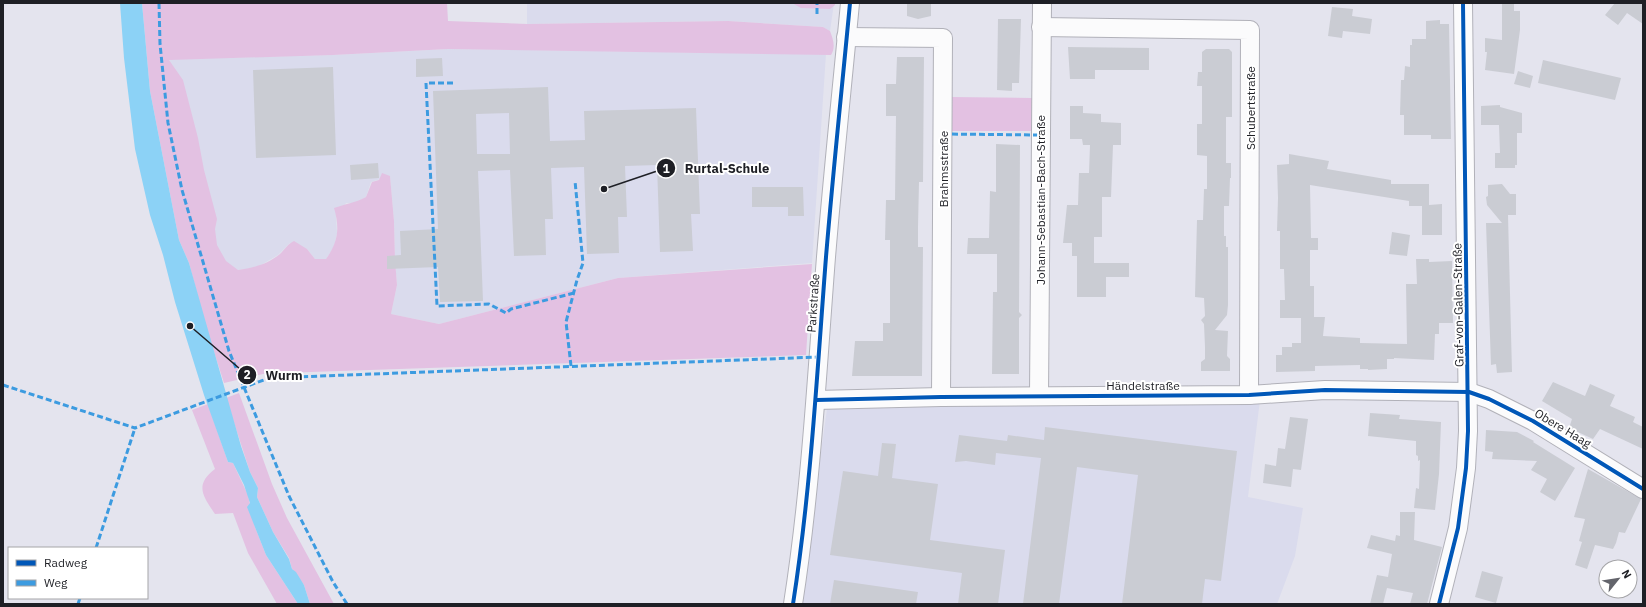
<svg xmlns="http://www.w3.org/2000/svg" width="1646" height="607" viewBox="0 0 1646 607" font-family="'IBM Plex Sans',sans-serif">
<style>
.built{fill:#dadbed}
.green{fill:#e3c1e2}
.water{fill:#8cd2f6}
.building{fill:#caccd3;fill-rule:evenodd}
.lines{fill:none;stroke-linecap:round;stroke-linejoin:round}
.street-casing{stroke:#b1b1b9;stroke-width:20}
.street{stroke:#fbfbfc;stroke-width:18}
.quiet{stroke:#3c9be0;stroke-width:3;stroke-dasharray:6 3;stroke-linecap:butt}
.cycleway-casing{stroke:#fff;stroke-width:6}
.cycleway{stroke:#0057b8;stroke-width:4}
.labels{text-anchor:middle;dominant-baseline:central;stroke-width:4;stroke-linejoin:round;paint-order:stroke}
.street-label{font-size:12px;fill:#1e1f25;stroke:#fff}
.leader{fill:none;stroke:#1e1f25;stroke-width:1.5}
.callout-dot{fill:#1e1f25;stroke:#fff;stroke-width:1.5}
.mark-label{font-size:12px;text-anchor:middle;font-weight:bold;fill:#fff}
.callout-label{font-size:13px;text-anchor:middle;font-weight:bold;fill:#1e1f25;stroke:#fff;stroke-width:4;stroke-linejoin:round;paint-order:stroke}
</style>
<rect width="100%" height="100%" fill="#e4e4ee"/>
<g class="built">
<path d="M 527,3 L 834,3 L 830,31 L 823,27 L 728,21 L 527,24 Z"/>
<path d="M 448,49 L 826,54 L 812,263 L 618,278 L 439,324 L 391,314 L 397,285 L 395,260 L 394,221 L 390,176 L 371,182 L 366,197 L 355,203 L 346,203 L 336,217 L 337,233 L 334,247 L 326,259 L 315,259 L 307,249 L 290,243 L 278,255 L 256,268 L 238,270 L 217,286 L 169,59 L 333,55 Z"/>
<path d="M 1260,400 L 1248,497 L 1303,508 L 1295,556 L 1277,604 L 800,604 L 827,409 Z"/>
</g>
<g class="green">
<path d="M 142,3 L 447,3 L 448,21 L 527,24 L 728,21 L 823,27 L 830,31 C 833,39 836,47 831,55 L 448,49 L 333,55 L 169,60 L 183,80 L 198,138 L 204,170 L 217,219 L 215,229 L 217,245 L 226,261 L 238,270 C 253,268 268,264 280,254 C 285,249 288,244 294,241 L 307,249 L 315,259 L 326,259 C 338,242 340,228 334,208 C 345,204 355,203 366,197 L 372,182 L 379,180 L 382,173 L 390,176 L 394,221 L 395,260 L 397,285 L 391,314 L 439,324 L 618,278 L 812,264 L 806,355 L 281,373 L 263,374 L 224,383 L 206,327 L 189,263 L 179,240 L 150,91 Z"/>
<path d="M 792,3 L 835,3 L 835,5 L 830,9 L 801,8 Z"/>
<path d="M 951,97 L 1032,98 L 1032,131 L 951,131 Z"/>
<path d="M 239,393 L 272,484 L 287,518 L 334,604 L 310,604 L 304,585 L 292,569 L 289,558 L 273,532 L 257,497 L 258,488 L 250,472 L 226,398 Z"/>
<path d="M 208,404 L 228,462 L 233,463 L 248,495 L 255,527 L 266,555 L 298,604 L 277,604 L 248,553 L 233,513 L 215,514 C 203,496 194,485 215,469 L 192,410 Z"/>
</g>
<path class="water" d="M 120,3 L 142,3 L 150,91 L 179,240 L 189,263 L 241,446 L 250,472 L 258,488 L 257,497 L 273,532 L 289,559 L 292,569 L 296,572 L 304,585 L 310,604 L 298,604 L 266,555 L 247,507 L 250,503 L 244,485 L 233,463 L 228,462 L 204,395 L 175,302 L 163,255 L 150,215 L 135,149 L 124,58 Z"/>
<g class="building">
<path d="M 907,3 L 931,3 L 931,16 L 918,19 L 907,16 Z"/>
<path d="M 1502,3 L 1514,3 L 1514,11 L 1520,11 L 1520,30 L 1514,74 L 1485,70 L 1487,52 L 1485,52 L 1485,38 L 1502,40 Z"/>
<path d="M 1615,3 L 1643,3 L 1643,24 L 1627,13 L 1618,25 L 1605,15 Z"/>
<path d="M 1332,7 L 1353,9 L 1352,16 L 1372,19 L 1370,34 L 1343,31 L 1342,38 L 1328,36 Z"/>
<path d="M 998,19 L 1021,19 L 1019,83 L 1012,83 L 1012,91 L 997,90 Z"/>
<path d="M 1440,20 L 1440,24 L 1449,24 L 1451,139 L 1431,139 L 1431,135 L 1404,135 L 1404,115 L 1400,115 L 1401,80 L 1404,80 L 1405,66 L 1410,67 L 1410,45 L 1412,45 L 1412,39 L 1426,39 L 1426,21 Z"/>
<path d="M 1068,47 L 1149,48 L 1149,70 L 1095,70 L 1095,79 L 1070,79 Z"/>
<path d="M 1206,49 L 1229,49 L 1232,52 L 1232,117 L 1226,117 L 1226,163 L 1231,163 L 1231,178 L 1230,178 L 1229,206 L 1224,206 L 1224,236 L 1226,236 L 1226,247 L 1228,247 L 1228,305 L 1227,315 L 1215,330 L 1228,331 L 1227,356 L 1230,359 L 1230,371 L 1201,371 L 1201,362 L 1205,359 L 1205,347 L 1204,324 L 1201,320 L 1205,316 L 1204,298 L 1195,297 L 1197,220 L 1203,220 L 1204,189 L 1207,189 L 1207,156 L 1197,155 L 1197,124 L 1202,124 L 1202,86 L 1197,86 L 1198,72 L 1202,72 L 1202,52 Z"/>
<path d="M 897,57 L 924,57 L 923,182 L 919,182 L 918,227 L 918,247 L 923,247 L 922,376 L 852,376 L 855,341 L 883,341 L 883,323 L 890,323 L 890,240 L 885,240 L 886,200 L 895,200 L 896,116 L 886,116 L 886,84 L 896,84 Z"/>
<path d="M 442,58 L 443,76 L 416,77 L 416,59 Z"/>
<path d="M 1543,60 L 1621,78 L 1615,100 L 1538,83 Z"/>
<path d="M 333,67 L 336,155 L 256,158 L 253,70 Z"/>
<path d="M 1518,71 L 1533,76 L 1530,88 L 1514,84 Z"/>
<path d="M 548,87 L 550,141 L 585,140 L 584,111 L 696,108 L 700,214 L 691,214 L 693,251 L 660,252 L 657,165 L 625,166 L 627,217 L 618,217 L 619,253 L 587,254 L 584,167 L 551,168 L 553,219 L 545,219 L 546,255 L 514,256 L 510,170 L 478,171 L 483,301 L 440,302 L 438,267 L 387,269 L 387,256 L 401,255 L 400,231 L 438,229 L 433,91 ZM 509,113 L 510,154 L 477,154 L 476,114 Z"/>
<path d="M 1500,105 L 1500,107 L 1522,113 L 1522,133 L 1517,133 L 1517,165 L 1515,165 L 1515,168 L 1495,168 L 1495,153 L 1500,153 L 1499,125 L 1481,125 L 1481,106 Z"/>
<path d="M 1070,106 L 1083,106 L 1083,113 L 1101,114 L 1101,122 L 1121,123 L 1121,145 L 1113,145 L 1111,197 L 1102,197 L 1102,237 L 1094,237 L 1094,263 L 1129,263 L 1129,277 L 1106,277 L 1106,297 L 1077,297 L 1077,256 L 1072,256 L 1072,243 L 1063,243 L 1067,205 L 1078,205 L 1079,173 L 1089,173 L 1090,145 L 1083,145 L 1082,139 L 1070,139 Z"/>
<path d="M 996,144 L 1020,145 L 1019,312 L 1022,315 L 1019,318 L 1019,374 L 992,374 L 993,292 L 997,292 L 997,254 L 967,254 L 968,238 L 989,238 L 990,191 L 996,192 Z"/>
<path d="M 1289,154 L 1329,161 L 1327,169 L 1391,180 L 1391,184 L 1429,184 L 1429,205 L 1442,204 L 1442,235 L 1422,235 L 1422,206 L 1409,206 L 1409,201 L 1310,185 L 1311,238 L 1318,238 L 1318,250 L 1310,250 L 1310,286 L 1314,286 L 1314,317 L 1325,317 L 1323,336 L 1360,338 L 1360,343 L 1407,344 L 1406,284 L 1417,284 L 1416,259 L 1429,259 L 1429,262 L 1452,261 L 1453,323 L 1439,323 L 1439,334 L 1435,334 L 1434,360 L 1394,358 L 1394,359 L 1387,359 L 1387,369 L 1368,370 L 1368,369 L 1360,369 L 1360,365 L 1315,366 L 1315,371 L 1276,372 L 1276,355 L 1282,355 L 1282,347 L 1292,347 L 1292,343 L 1301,343 L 1301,318 L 1280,318 L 1280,300 L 1285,300 L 1284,269 L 1280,269 L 1280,231 L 1277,231 L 1278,198 L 1277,165 L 1289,164 Z"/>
<path d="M 378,163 L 379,178 L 351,180 L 350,165 Z"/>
<path d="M 1502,184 L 1510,194 L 1516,194 L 1516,215 L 1508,215 L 1512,372 L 1497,373 L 1496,364 L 1491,365 L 1486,223 L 1502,223 L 1487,205 L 1486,197 L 1488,196 L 1488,185 Z"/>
<path d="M 752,187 L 803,187 L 804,216 L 788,216 L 788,207 L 752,207 Z"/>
<path d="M 1392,232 L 1410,235 L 1407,256 L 1389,254 Z"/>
<path d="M 1553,382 L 1585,396 L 1590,384 L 1615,395 L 1610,406 L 1635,417 L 1633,422 L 1643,427 L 1643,449 L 1600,429 L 1593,439 L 1569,428 L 1572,419 L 1542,401 Z"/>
<path d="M 1370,413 L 1400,415 L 1399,419 L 1441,422 L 1439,474 L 1435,510 L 1414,508 L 1416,488 L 1419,489 L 1420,460 L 1418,461 L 1418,456 L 1416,455 L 1416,441 L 1368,436 Z"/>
<path d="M 1290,417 L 1308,419 L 1301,470 L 1293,469 L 1291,487 L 1263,483 L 1265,464 L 1276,466 L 1278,448 L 1285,449 Z"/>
<path d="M 1045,427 L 1237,451 L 1221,581 L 1205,579 L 1202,604 L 1122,604 L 1138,475 L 1077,467 L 1059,604 L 1023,604 L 1041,458 L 996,453 L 995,465 L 966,461 L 955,462 L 959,435 L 1007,441 L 1008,435 L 1044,440 Z"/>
<path d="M 1486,430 L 1517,432 L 1534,441 L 1533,442 L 1575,468 L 1555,501 L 1540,492 L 1547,479 L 1531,470 L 1537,461 L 1492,459 L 1493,452 L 1485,451 Z"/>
<path d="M 882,443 L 896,444 L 892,478 L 938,484 L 930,540 L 1005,550 L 998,604 L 958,604 L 962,573 L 830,555 L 843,471 L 878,476 Z"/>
<path d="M 1588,469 L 1641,499 L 1625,533 L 1619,532 L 1616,543 L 1613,549 L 1595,545 L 1587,569 L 1575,565 L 1582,542 L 1579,541 L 1585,519 L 1574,517 Z"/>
<path d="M 1400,512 L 1415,512 L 1414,540 L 1442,547 L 1427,604 L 1410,604 L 1413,593 L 1387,588 L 1383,604 L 1370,604 L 1377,575 L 1388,577 L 1392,554 L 1367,548 L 1371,535 L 1395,541 L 1396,535 L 1400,536 Z"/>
<path d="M 1482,571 L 1503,577 L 1496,603 L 1475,597 Z"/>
<path d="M 834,580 L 918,592 L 916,604 L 830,604 Z"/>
</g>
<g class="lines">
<defs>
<g id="street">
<path d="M 1041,27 L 1250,30 L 1249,395"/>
<path d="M 846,37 L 943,38 L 941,397"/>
<path d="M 1039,396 L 1042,3"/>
<path d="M 816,400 L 941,397 L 1249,395 L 1325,390 L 1469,392 L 1489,399 L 1533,421 L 1643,489"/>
<path d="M 793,604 C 811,489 817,373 826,257 C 833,172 842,88 850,3"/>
<path d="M 1439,604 L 1458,528 L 1466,468 L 1468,431 L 1463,3"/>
</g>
</defs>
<use href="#street" class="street-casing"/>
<use href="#street" class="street"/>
<g class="quiet">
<path d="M 159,3 L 160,44 L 168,123 L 182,190 L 229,351 L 289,496 L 333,582 L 347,604"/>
<path d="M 817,14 L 817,3"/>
<path d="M 453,83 L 426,83 L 437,306 L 489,304 L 506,313 L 511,309 L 574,293"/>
<path d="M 943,134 L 1041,135"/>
<path d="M 571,366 L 566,322 L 577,280 L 583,263 L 575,181"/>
<path d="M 3,385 L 135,428 L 269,378 L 819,357"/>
<path d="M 96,548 L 135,428"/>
<path d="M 78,604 L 80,598"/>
</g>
<defs>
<g id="cycleway">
<path d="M 816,400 L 941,397 L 1249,395 L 1325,390 L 1469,392 L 1489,399 L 1533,421 L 1643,489"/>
<path d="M 793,604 C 811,489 817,373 826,257 C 833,172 842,88 850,3"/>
<path d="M 1439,604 L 1458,528 L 1466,468 L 1468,431 L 1463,3"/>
</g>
</defs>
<use href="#cycleway" class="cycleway-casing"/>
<use href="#cycleway" class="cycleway"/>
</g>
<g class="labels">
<g class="street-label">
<text transform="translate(1250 108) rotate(-90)">Schubertstraße</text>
<text transform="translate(943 169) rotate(-90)">Brahmsstraße</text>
<text transform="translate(1040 200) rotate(-90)">Johann-Sebastian-Bach-Straße</text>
<text transform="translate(813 303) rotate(-86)">Parkstraße</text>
<text transform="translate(1458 305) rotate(-91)">Graf-von-Galen-Straße</text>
<text x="1143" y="385">Händelstraße</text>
<text transform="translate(1563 428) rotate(31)">Obere Haag</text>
</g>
</g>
<path class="leader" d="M604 189L666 168M190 326L247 375"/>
<g class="callout-dot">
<circle cx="604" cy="189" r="4"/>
<circle cx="190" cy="326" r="4"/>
<circle cx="666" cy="168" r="10"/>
<circle cx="247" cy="375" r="10"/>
</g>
<g class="mark-label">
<text x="666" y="173">1</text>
<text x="247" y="379">2</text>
</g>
<g class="callout-label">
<text x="727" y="173">Rurtal-Schule</text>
<text x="284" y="380">Wurm</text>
</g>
<rect width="1646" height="607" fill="none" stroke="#1e1f25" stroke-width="8"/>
<rect x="8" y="547" width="140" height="52" fill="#ffffff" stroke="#a5a5a8"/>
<rect x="16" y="560" width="20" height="6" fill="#0057b8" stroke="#a5a5a8"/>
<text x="44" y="567" font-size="12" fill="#1e1f25">Radweg</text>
<rect x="16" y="580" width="20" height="6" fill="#3c9be0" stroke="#a5a5a8"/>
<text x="44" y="587" font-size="12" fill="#1e1f25">Weg</text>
<g transform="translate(1618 579) rotate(60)"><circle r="19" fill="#ffffff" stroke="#a5a5a8"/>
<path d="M0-3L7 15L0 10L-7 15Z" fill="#63646b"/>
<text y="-6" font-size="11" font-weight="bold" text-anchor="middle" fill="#1e1f25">N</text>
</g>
</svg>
